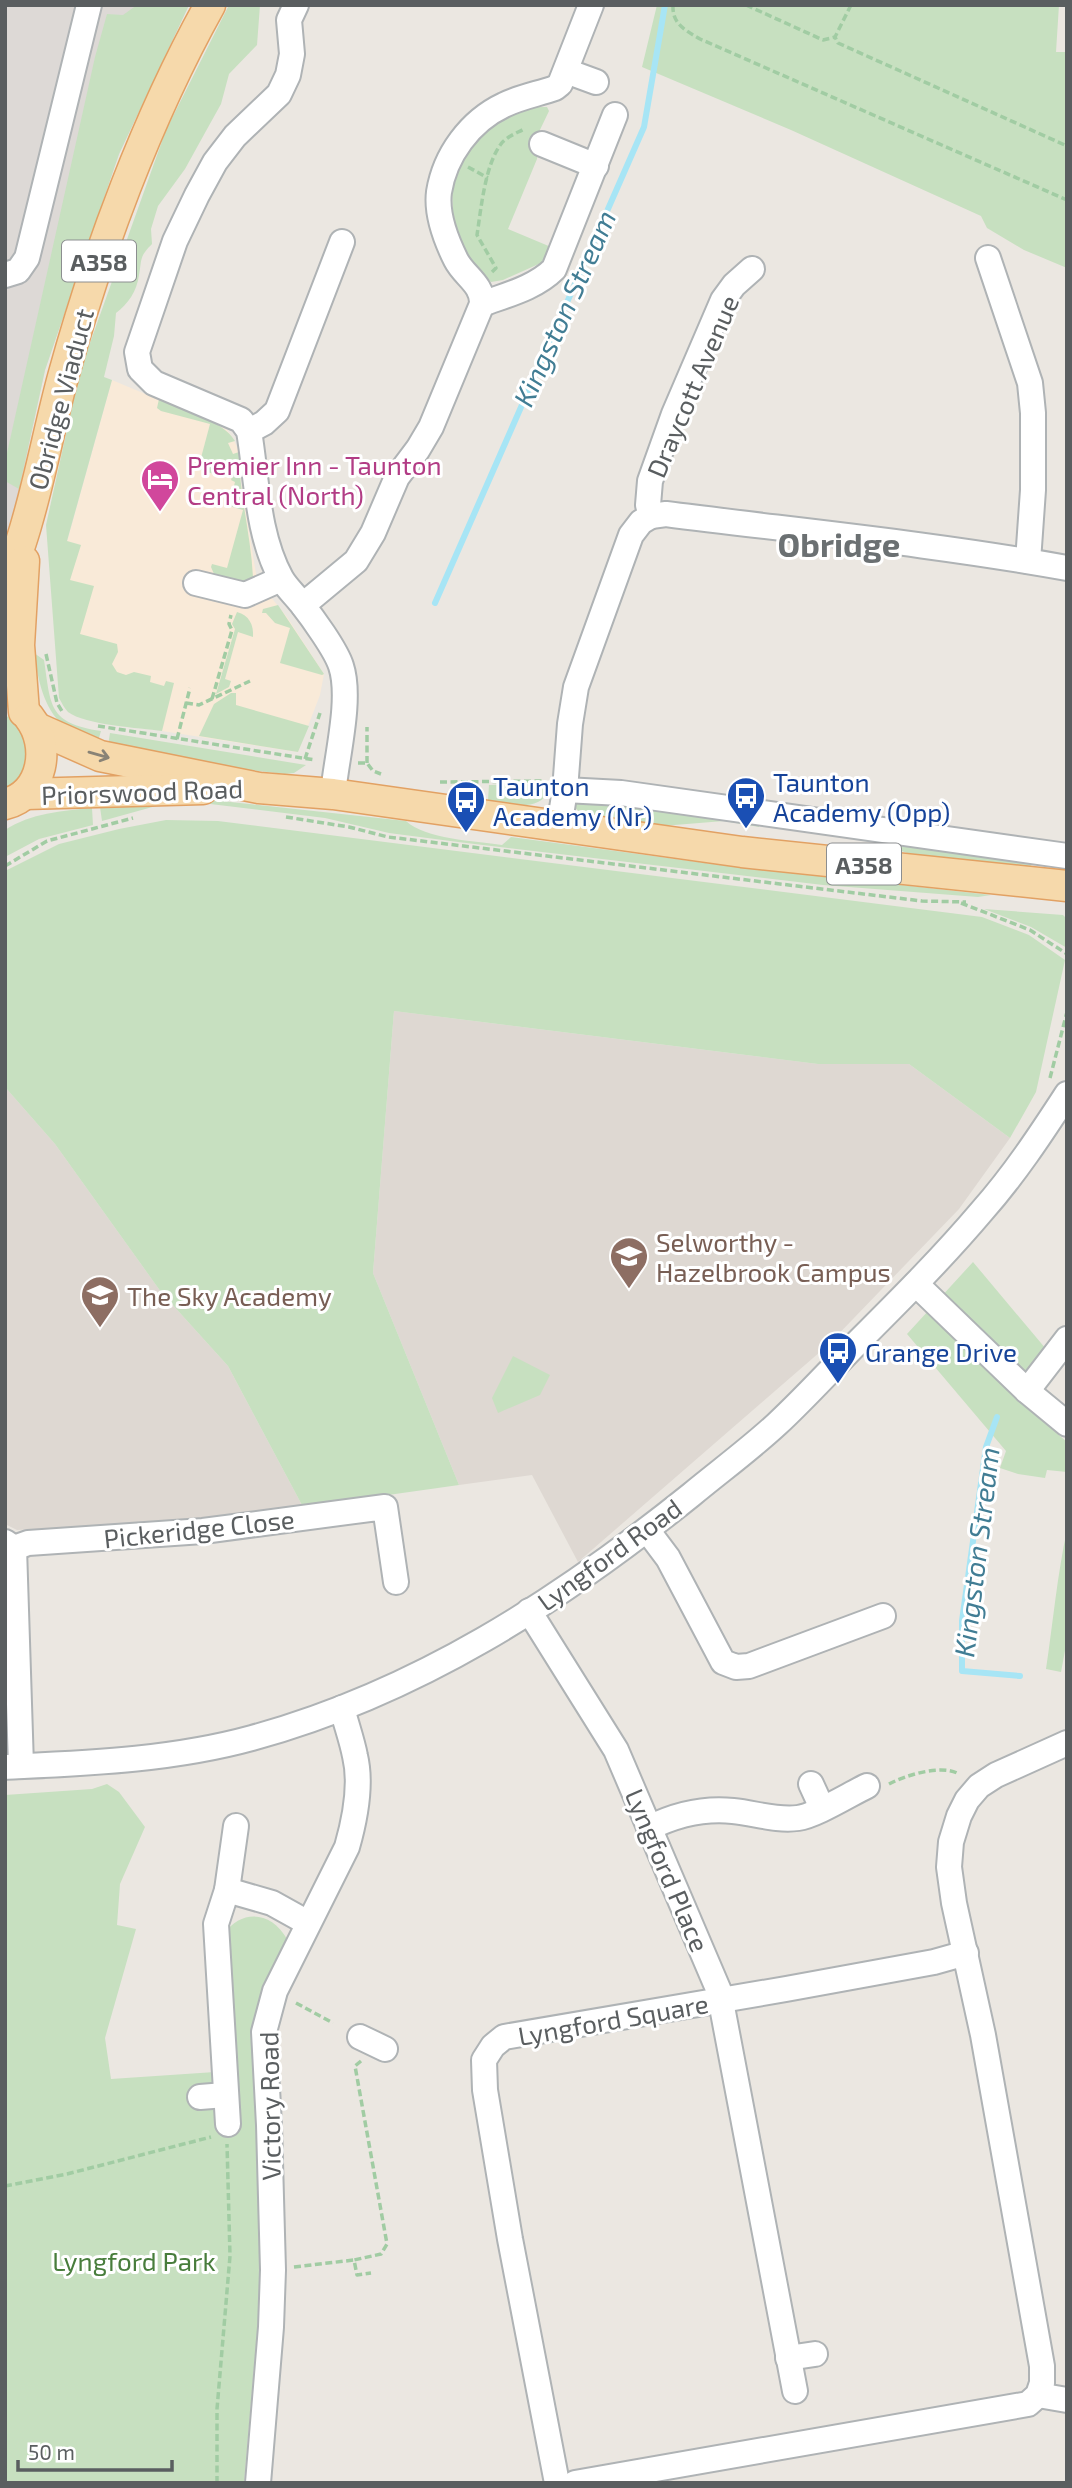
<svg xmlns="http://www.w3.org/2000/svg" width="1072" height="2488" viewBox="0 0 1072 2488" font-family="'Exo 2',sans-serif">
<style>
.commercial{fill:#f9ead8}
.industrial{fill:#ddd9d6}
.education{fill:#ded8d2}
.green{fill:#c7e0c0}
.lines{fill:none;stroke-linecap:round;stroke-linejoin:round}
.stream{stroke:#a7e5f5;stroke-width:6}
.minor-casing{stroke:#afb3b5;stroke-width:28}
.major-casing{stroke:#e2a163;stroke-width:33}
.path{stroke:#a1cca3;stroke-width:3.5;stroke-dasharray:7 3.5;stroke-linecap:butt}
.minor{stroke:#fff;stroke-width:24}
.major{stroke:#f6d9ab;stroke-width:30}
.oneway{stroke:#898376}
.labels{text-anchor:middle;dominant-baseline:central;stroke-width:6;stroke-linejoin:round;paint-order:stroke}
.shield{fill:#fff;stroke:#8c8e90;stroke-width:2}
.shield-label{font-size:24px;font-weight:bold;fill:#5a5e60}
.street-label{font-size:26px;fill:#5a5e60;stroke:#fff}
.hotel-label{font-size:26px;fill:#b23c85;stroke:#fff;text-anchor:start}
.transit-label{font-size:26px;fill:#164399;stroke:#fff;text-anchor:start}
.education-label{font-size:26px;fill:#785e54;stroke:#fff;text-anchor:start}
.park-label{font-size:26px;fill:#487d3c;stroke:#fff}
.water-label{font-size:28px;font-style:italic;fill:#417d94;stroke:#fff}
.district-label{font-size:33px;font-weight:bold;fill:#6b7072;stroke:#fff}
</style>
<rect width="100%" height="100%" fill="#ebe7e1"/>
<path class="commercial" d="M 112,380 L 214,423 L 227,430 L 233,438 L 239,452 L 239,470 L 257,580 L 287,617 L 324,674 L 320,695 L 298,752 L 162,731 L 97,711 L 68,651 L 69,583 L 80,545 L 67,542 Z"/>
<path class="industrial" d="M 5,5 L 189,5 L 119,154 L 45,370 L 11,529 L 5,539 Z"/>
<g class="education">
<path d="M 394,1011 L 818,1064 L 909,1064 L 1010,1138 L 959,1209 L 828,1345 L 578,1562 L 532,1475 L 459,1485 L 373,1273 Z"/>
<path d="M 5,1087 L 55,1144 L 161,1292 L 228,1366 L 303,1507 L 167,1522 L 17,1530 L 5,1524 Z"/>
</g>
<g class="green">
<path d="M 137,5 L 189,5 L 119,154 L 45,370 L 19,489 L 5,481 L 5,462 L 95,57 L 107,14 L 123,15 Z"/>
<path d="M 229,5 L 260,5 L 257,45 L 229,74 L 221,104 L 206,131 L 185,169 L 158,206 L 151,229 L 152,244 C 139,257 142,259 139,275 C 137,291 128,304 116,313 L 114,336 L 104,377 L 112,380 L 67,541 L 81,545 L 70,580 L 94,586 L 80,634 L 117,644 L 118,652 L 112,664 L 117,672 L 126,675 L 134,672 L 151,676 L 150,682 L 164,686 L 166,681 L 174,683 L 162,731 C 140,728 85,725 68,712 C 64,708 62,703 59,698 L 46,525 L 80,371 L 166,130 Z"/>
<path d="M 657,5 L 1059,5 L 1056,52 L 1067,52 L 1067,268 L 1024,250 L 987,228 L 981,216 L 791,130 L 642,67 Z"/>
<path d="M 537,102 L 539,107 L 547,107 L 549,111 L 538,134 L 537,159 L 508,229 L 551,247 L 541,263 L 503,280 L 491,282 L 466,256 L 454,233 L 452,192 L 456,168 L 465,151 L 494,120 Z"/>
<path d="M 159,399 C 181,409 223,420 235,441 L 228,443 L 233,454 L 239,452 C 239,494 251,535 253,577 L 246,582 L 214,574 L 211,567 L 212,564 L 227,568 L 243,510 L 229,506 L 235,482 L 231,480 L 235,466 L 221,461 L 217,475 L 198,469 L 210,424 L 161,411 L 157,408 Z"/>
<path d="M 278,605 L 324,674 L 322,675 L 280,663 L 290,628 L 275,623 L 266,613 L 262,613 L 263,609 Z"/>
<path d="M 237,612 C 249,615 254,625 253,637 L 238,632 L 225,679 L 231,681 L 229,687 L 216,694 L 235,629 L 232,624 Z"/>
<path d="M 34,653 L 44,660 C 51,706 48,723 101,731 L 96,748 C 85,740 73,734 63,725 C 43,708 38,678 34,653 Z"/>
<path d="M 231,693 L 236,693 L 236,705 L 309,726 L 298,752 L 199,736 L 214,704 Z"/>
<path d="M 5,715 C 34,731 36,774 5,789 Z"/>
<path d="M 110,733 L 306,765 L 294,773 L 285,774 L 121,756 L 107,752 Z"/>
<path d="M 537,784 L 551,790 C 536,813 512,804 488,800 L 489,785 Z"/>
<path d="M 203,799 L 406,821 C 425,839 475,841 502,845 L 511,837 L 713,864 L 991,895 L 978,897 L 823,885 L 458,842 L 389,833 L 325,818 L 202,803 L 156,806 L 102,821 L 100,807 Z"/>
<path d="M 577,800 L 760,818 L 759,827 L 724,821 L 662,826 L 582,814 L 574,807 Z"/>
<path d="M 92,808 L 93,825 L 39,839 L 5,857 L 5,830 C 31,813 62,811 92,808 Z"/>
<path d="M 166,820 L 218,821 L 982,917 L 1029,935 L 1065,960 L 1036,1092 L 1010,1138 L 909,1064 L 818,1064 L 394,1011 L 373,1273 L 459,1485 L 303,1507 L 228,1366 L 161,1292 L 55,1144 L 5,1087 L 5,871 L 59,844 L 119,829 Z"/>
<path d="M 880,836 L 1032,860 L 1031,868 L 916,856 L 878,843 Z"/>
<path d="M 984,909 L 1063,915 L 1067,919 L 1067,948 L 1031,927 Z"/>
<path d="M 973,1262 L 1046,1349 L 1016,1398 L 1067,1442 L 1067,1472 L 1047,1470 L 1045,1478 L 1018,1474 L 1000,1468 L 1006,1451 L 907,1334 Z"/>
<path d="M 513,1356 L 550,1375 L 540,1395 L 498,1413 L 492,1398 Z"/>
<path d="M 1067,1530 L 1067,1640 L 1061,1672 L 1046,1669 C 1053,1623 1057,1576 1067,1530 Z"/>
<path d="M 107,1784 L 119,1792 L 145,1827 L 120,1884 L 117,1925 L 136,1929 L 105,2038 L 111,2079 L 215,2072 L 224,1934 C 242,1908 272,1912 287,1939 L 256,2063 L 263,2264 L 244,2483 L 5,2483 L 5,1795 L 92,1789 Z"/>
</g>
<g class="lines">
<g class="stream">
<path d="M 435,603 L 644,127 L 665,5"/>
<path d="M 997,1417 L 986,1447 L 962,1621 L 962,1671 L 1020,1676"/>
</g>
<defs>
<g id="minor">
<path d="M 296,5 L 289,20 L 292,54 L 288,75 L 279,94 L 235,136 L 215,162 L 197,195 L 175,241 L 137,352 L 140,369 L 154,383 L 241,420 L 249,431 C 257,479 257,534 281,578 C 286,587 294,594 301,603 C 312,617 336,650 341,666 C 352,699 336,759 333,794"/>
<path d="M 566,71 L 596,82"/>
<path d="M 542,144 L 596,166"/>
<path d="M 988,258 L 1030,383 L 1033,413 L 1033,490 L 1028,561"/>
<path d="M 5,275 L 18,271 L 27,258 L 89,5"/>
<path d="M 482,304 C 506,295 535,288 554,269 L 615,115"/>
<path d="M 249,431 L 264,423 L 277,411 L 342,242"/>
<path d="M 651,516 L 666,514 C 799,531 935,544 1067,568"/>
<path d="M 196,583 L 245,595 L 281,579"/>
<path d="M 303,605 L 356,561 L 373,533 L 397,477 L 418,449 L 431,427 L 482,304 C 483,284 464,276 456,260 C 446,240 436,215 439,192 C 445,155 470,121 504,105 C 520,97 538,94 555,88 L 560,84 L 591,5"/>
<path d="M 565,790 L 621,793 L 1067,856"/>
<path d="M 559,827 L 565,790 L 570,724 L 576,687 L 631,535 L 641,522 L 651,516 L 648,505 L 650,481 L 674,414 L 723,300 L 734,285 L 752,269"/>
<path d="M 916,1284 L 1027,1391 L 1067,1424"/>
<path d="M 1027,1391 L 1067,1339"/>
<path d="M 647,1530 L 668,1558 L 723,1662 L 736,1667 L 749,1666 L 883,1616"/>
<path d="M 5,1542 L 14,1548 L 21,1766"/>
<path d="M 14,1548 L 28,1543 L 203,1531 L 385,1507 L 396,1582"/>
<path d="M 529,1611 L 616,1750 L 719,1991 L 795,2391"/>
<path d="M 5,1767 C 88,1763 172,1760 252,1738 C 417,1693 559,1601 691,1495 C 720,1471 750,1449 777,1424 C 806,1397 832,1368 860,1340 C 902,1298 944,1256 982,1211 C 1014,1175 1041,1134 1067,1094"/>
<path d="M 811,1784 L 822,1808"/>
<path d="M 649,1828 C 675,1815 704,1808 733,1811 C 755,1813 776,1821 798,1818 C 815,1816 850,1794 867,1786"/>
<path d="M 227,1890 L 236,1826"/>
<path d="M 360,2037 L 385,2049"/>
<path d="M 200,2097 L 225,2095"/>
<path d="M 228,2124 L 216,1924 L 227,1890 L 272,1903 L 308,1923"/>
<path d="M 788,2358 L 815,2354"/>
<path d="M 1038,2395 L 1067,2400"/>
<path d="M 258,2483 L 271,2327 L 273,2270 L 269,2125 L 264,2032 L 275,1991 L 347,1847 C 355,1819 362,1785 355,1756 C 352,1740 346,1724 342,1708"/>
<path d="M 557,2483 L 510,2239 L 485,2090 L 484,2060 L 493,2046 L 504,2037 L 786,1989 L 934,1962 L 966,1953"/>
<path d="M 575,2483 L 1028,2404 L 1038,2395 L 1042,2383 L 1042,2366 L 983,2035 L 954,1903 L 949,1867 L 951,1842 L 959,1816 L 967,1800 L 979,1786 L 996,1775 L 1067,1743"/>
</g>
<g id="major">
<path d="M 5,588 C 13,566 21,544 27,522 C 41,474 50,425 63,377 C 97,253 147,118 210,5"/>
<path d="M 24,712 L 19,645 L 24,561"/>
<path d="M 37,728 L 100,756 L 259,788 L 333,794 L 742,852 L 1067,886"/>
<path d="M 25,794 L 203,789"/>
<path d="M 5,804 C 44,794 51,745 29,717"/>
</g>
</defs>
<use href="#minor" class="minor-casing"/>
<use href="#major" class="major-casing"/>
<g class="path">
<path d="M 673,5 C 672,24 685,30 700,39 L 1067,200"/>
<path d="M 746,5 L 823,40 L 835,37"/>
<path d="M 851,5 L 835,37 L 838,43 L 1067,146"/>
<path d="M 468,167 L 488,178"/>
<path d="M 492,272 L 496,268 L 477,235 C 481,209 485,165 501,144 C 506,137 517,133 524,129"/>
<path d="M 46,654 L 57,703 L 63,713"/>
<path d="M 212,699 L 232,630 L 229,624 L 231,615"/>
<path d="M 186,703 L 199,705 L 250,681"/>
<path d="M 98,726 L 315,760"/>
<path d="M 177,739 L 190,688"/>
<path d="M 305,759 L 320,713"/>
<path d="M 358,763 L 367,763 L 373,771 L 381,774"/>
<path d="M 367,763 L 367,727"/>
<path d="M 440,782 L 544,781"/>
<path d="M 286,817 L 349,827 L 388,837 L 922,901 L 966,902"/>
<path d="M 5,866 L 47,841 L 133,818"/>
<path d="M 961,903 L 1030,930 L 1067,954"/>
<path d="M 1050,1078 L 1067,1012"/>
<path d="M 889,1784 C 906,1775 942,1764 959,1774"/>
<path d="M 296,2003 L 333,2023"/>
<path d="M 361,2061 L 355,2066 L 387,2244 L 381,2254 L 354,2260 L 357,2275 L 371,2273"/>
<path d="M 5,2186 L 67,2174 L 211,2137"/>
<path d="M 294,2267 L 354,2260"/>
<path d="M 217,2483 L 217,2409 L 230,2256 L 227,2144"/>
</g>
<use href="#minor" class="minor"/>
<use href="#major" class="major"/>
</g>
<defs><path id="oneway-shaft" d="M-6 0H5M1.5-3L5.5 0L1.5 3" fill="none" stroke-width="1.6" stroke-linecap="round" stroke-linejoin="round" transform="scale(1.75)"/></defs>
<use class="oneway" href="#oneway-shaft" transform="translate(99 755) rotate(16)"/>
<defs>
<symbol id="hotel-pin" viewBox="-11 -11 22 30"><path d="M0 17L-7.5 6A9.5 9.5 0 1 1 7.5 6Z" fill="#d1479c" stroke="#fff"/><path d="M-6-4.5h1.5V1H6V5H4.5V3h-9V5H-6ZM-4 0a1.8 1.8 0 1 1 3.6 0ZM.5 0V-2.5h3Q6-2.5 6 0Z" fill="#fff"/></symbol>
<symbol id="bus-pin" viewBox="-11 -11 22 30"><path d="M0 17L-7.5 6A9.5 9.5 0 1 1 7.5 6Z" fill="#1a4fb4" stroke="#fff"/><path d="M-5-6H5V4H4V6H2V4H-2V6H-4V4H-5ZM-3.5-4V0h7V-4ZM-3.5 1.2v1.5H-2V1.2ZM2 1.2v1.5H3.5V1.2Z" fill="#fff"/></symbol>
<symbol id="school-pin" viewBox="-11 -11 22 30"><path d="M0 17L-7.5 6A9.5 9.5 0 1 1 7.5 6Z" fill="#8d6e63" stroke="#fff"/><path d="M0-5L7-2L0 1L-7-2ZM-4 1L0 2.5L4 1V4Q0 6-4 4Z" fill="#fff"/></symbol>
</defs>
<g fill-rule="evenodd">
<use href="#hotel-pin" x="138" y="457" width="44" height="60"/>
<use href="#bus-pin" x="724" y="774" width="44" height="60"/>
<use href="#bus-pin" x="444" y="778" width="44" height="60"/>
<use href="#school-pin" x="607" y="1234" width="44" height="60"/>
<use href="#school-pin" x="78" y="1273" width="44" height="60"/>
<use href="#bus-pin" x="816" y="1329" width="44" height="60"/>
</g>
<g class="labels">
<g class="shield">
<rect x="62" y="240.5" width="74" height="41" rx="5"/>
<rect x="827" y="843.5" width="74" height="41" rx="5"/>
</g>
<g class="shield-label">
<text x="99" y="261">A358</text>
<text x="864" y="864">A358</text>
</g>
<g class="street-label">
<text transform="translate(692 386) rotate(-67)">Draycott Avenue</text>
<text transform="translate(60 399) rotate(-75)">Obridge Viaduct</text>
<text transform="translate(142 791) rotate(-2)">Priorswood Road</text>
<text transform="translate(199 1528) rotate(-6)">Pickeridge Close</text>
<text transform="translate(609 1554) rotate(-36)">Lyngford Road</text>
<text transform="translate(668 1870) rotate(67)">Lyngford Place</text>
<text transform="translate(613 2019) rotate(-10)">Lyngford Square</text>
<text transform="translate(269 2106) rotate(-91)">Victory Road</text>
</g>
<g class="hotel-label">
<text x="187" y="464">Premier Inn - Taunton<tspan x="187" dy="30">Central (North)</tspan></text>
</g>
<g class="transit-label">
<text x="773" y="781">Taunton<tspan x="773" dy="30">Academy (Opp)</tspan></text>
<text x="493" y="785">Taunton<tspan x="493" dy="30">Academy (Nr)</tspan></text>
<text x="865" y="1351">Grange Drive</text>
</g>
<g class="education-label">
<text x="656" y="1241">Selworthy -<tspan x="656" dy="30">Hazelbrook Campus</tspan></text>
<text x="127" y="1295">The Sky Academy</text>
</g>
<g class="park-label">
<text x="134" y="2260">Lyngford Park</text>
</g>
<g class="water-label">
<text transform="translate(564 308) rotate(-66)">Kingston Stream</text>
<text transform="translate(976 1552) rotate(-83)">Kingston Stream</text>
</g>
<g class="district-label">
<text x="839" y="544">Obridge</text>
</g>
</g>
<rect width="1072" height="2488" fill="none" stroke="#5a5e60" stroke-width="14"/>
<path d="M18 2460v10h154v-10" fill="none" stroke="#5a5e60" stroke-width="3.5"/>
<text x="28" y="2460" font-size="21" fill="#5a5e60" stroke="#ffffff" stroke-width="5" paint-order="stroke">50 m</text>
</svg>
